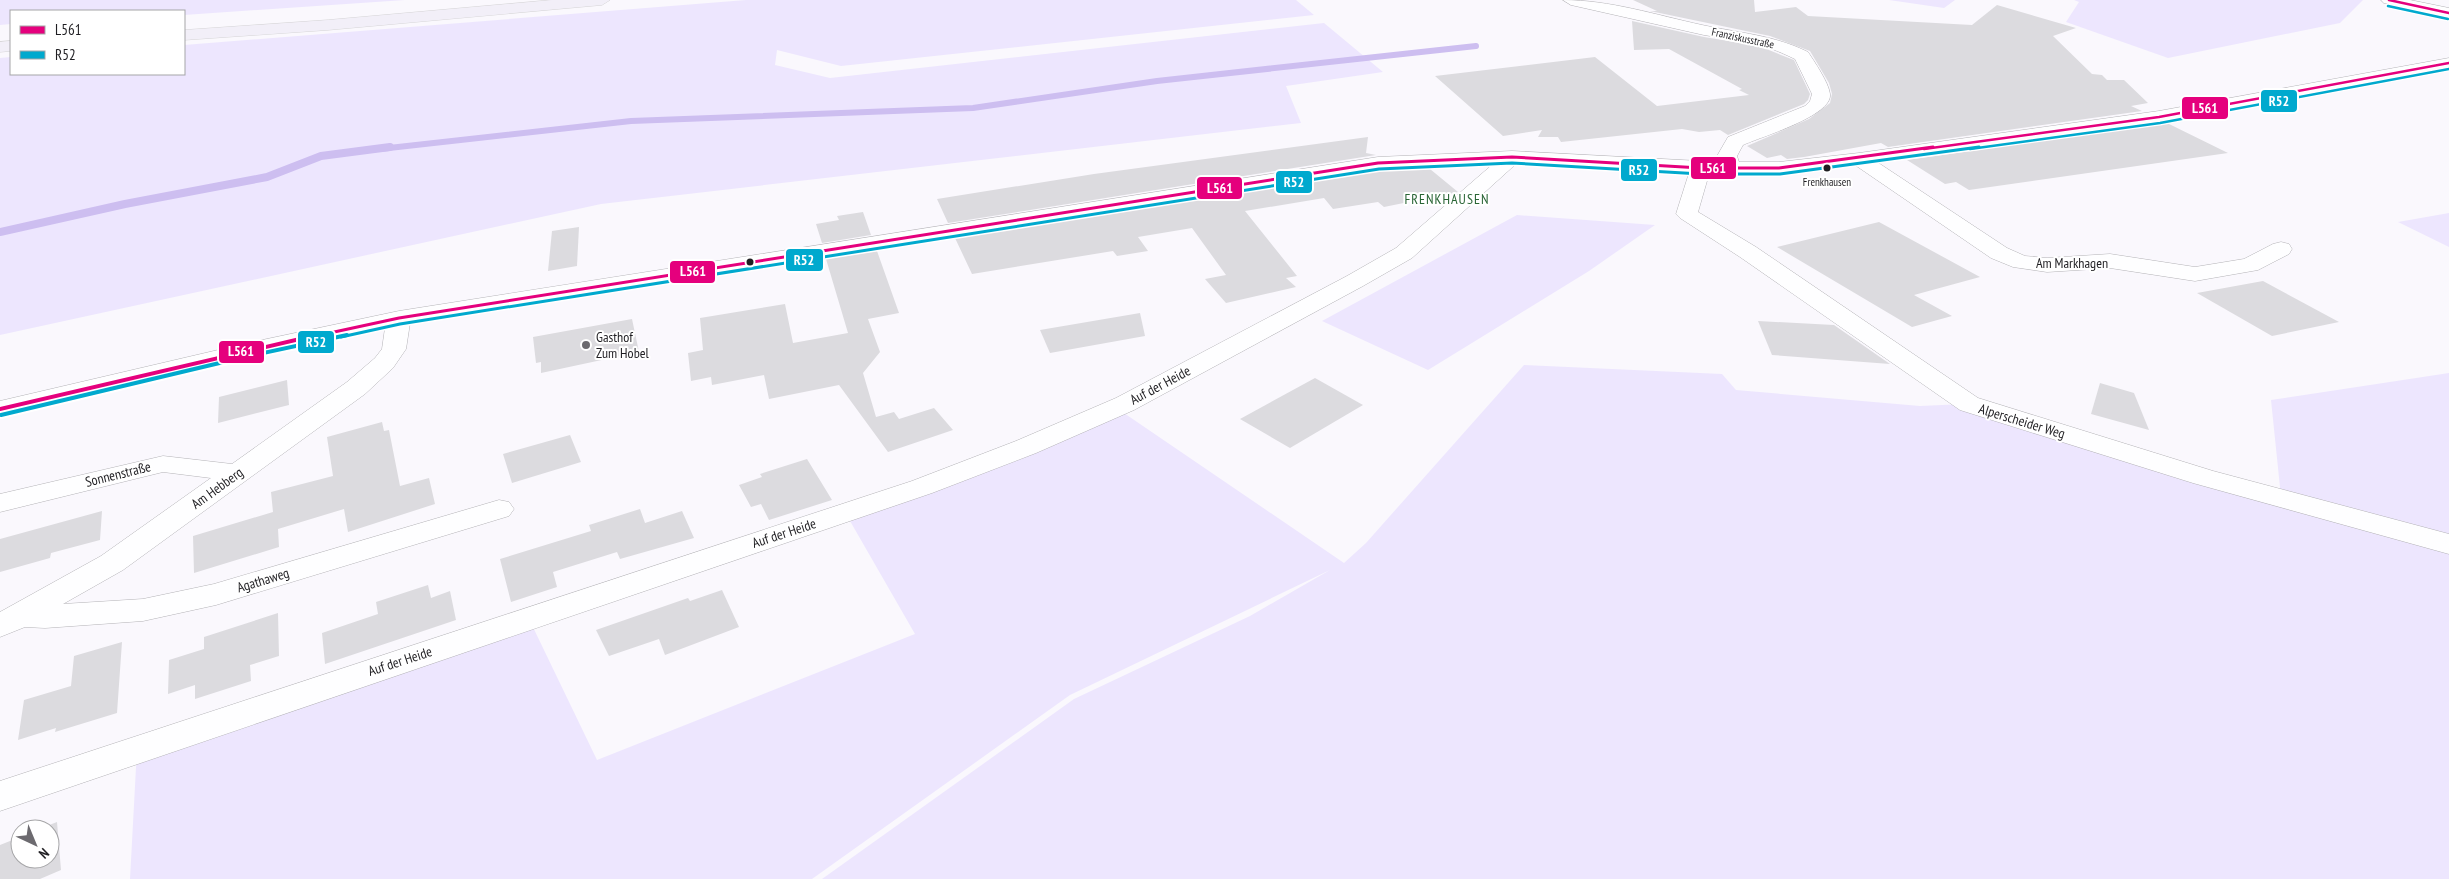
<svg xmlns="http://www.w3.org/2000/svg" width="2449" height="879" viewBox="0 0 2449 879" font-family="'PT Sans Narrow',sans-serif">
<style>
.green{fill:#ede6fe}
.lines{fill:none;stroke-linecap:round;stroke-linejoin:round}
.stream-far1{stroke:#cdbef0;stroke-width:6}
.stream{stroke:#cdbef0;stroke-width:8}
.building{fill:#dcdbdf}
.street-casing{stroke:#b4b3b7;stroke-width:1}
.highway-casing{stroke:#d5d4d6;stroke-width:1}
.street{fill:#fefeff;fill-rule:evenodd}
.highway{fill:#f2eff8;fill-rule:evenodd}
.bus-1-far2-casing{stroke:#fff;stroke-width:5}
.bus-1-far1-casing{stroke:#fff;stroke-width:6}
.bus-1-casing{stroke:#fff;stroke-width:8}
.bus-2-far2-casing{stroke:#fff;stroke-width:5}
.bus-2-far1-casing{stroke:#fff;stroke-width:6}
.bus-2-casing{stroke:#fff;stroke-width:8}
.bus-1-far2{stroke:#e5007d;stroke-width:2.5}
.bus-1-far1{stroke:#e5007d;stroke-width:3}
.bus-1{stroke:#e5007d;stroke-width:4}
.bus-2-far2{stroke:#00a9ce;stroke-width:2.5}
.bus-2-far1{stroke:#00a9ce;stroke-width:3}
.bus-2{stroke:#00a9ce;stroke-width:4}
.bus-dot{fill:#1f1e22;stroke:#fff;stroke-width:2}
.poi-dot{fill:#6c6a6f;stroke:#fff;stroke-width:2}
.labels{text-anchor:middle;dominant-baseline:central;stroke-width:4;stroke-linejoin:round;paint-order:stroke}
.far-street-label{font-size:11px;fill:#1f1e22;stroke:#fff}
.far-bus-label{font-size:11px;fill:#1f1e22;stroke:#fff}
.far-quarter-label{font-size:14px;letter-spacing:1px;fill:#286434;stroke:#fff}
.street-label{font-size:14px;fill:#1f1e22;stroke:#fff}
.poi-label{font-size:14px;fill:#1f1e22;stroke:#fff;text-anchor:start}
.line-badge{stroke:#fff;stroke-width:2}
.badge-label{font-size:14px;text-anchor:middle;font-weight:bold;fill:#fff}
</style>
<rect width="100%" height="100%" fill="#faf8fd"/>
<g class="green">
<path d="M 0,0 L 405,0 L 184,15 L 184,11 L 11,11 L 11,24 L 0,25 Z"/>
<path d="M 746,0 L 1296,0 L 1314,15 L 841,66 L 777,50 L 775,65 L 830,78 L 1324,23 L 1383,72 L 1286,86 L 1301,123 L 601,204 L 0,335 L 0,58 L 11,57 L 11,74 L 184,74 L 184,45 Z"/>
<path d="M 1889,0 L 1955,0 L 1944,8 Z"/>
<path d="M 2074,0 L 2363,0 L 2340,23 L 2168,58 L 2066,22 L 2079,2 Z"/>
<path d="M 2449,213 L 2449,247 L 2398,222 Z"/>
<path d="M 1517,215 L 1655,225 L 1589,271 L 1428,370 L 1322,321 Z"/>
<path d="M 1524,365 L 1722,374 L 1736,390 L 1920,406 L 1964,404 L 2449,548 L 2449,879 L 822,879 L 1074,699 L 1250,616 L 1330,570 L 1070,695 L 812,879 L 130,879 L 137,749 L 530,621 L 597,760 L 915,634 L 846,514 L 1118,409 L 1344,563 L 1366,543 Z"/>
<path d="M 2449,373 L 2449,542 L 2281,497 L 2271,400 Z"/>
</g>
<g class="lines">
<path class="stream-far1" d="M 380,149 L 631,121 L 973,108 L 1157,81 L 1476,46"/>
<path class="stream" d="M 0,232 L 125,204 L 267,177 L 321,156 L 390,147"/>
</g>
<g class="building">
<path d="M 1633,0 L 1754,0 L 1755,12 L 1796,7 L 1808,16 L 1972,25 L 1997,5 L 2076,28 L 2053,36 L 2092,74 L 2102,75 L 2107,80 L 2124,80 L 2148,103 L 2131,106 L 2142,111 L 1888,147 L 1881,143 L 1804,157 L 1787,159 L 1781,155 L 1767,158 L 1747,146 L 1809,119 L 1830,103 L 1832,94 L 1829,83 L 1810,51 L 1770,36 L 1650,11 L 1657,11 Z"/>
<path d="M 1632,21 L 1704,37 L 1759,46 L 1781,55 L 1794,60 L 1810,94 L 1808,100 L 1804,104 L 1728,135 L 1720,130 L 1699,132 L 1682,129 L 1561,142 L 1558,137 L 1538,137 L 1542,130 L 1503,136 L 1435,76 L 1595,57 L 1657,106 L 1749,95 L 1739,90 L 1742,89 L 1669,49 L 1634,50 Z"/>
<path d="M 2167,123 L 2228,153 L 1969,190 L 1956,182 L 1945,184 L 1907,160 Z"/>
<path d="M 1368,137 L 1366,153 L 1376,155 L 948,223 L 937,199 L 1094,174 Z"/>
<path d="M 1430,169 L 1458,192 L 1384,207 L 1378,202 L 1333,209 L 1324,198 L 1245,211 L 1297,276 L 1286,278 L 1296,287 L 1226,303 L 1205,279 L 1226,275 L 1192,228 L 1138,237 L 1148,251 L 1117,256 L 1113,251 L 972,274 L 955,238 L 1378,171 Z"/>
<path d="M 863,212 L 871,235 L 822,243 L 816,224 L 839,220 L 837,216 Z"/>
<path d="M 1879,222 L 1980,277 L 1914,295 L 1952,316 L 1912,327 L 1777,247 Z"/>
<path d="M 579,227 L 577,266 L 548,271 L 552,231 Z"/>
<path d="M 877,251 L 899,313 L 868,319 L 880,352 L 863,373 L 876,417 L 894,412 L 899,419 L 934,408 L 953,430 L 888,452 L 839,385 L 769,399 L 764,375 L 712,385 L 711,377 L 691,381 L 688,353 L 703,350 L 700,318 L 785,304 L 793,343 L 848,333 L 826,259 Z"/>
<path d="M 2263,281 L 2339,322 L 2272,336 L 2197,293 Z"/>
<path d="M 1140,313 L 1145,336 L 1050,353 L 1040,330 Z"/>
<path d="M 632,319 L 639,352 L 541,373 L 541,362 L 536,363 L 533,337 Z"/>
<path d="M 1758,321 L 1834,325 L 1890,364 L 1772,355 Z"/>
<path d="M 1315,378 L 1363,405 L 1290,448 L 1240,419 Z"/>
<path d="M 287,380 L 289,405 L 218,423 L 219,397 Z"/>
<path d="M 2100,383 L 2134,393 L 2149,430 L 2091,414 Z"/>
<path d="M 382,422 L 384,431 L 389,430 L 400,486 L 429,478 L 435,504 L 348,532 L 344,509 L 278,529 L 279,547 L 194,573 L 193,536 L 273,512 L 271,492 L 333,476 L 327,437 Z"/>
<path d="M 570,435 L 581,462 L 512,483 L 503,454 Z"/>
<path d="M 807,459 L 832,500 L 769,520 L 761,504 L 751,507 L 739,485 L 762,477 L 760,474 Z"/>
<path d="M 640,509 L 645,523 L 682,511 L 694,538 L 620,559 L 617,552 L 553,572 L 557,587 L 511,602 L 500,559 L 591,531 L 589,525 Z"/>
<path d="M 102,511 L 100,540 L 51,553 L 50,558 L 0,572 L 0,539 Z"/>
<path d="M 428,585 L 431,598 L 450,591 L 456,620 L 325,664 L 322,633 L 378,614 L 376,602 Z"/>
<path d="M 722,590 L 739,627 L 665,655 L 659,639 L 609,656 L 596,630 L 688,598 L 690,601 Z"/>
<path d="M 278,613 L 279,656 L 250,665 L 251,681 L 195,699 L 195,685 L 168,694 L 169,660 L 204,649 L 204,637 Z"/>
<path d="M 122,642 L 117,713 L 55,732 L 56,728 L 18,740 L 24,700 L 71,686 L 74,656 Z"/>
<path d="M 57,822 L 61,870 L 40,879 L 0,879 L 0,845 L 20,837 L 20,859 L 50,859 L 50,829 L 39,829 Z"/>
</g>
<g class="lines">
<defs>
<g id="street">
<path d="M 1563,0 C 1610,0 1656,15 1702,25 C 1739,33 1774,35 1808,52 C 1814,61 1829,83 1830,94 C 1833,116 1760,137 1743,145 L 1737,156 L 1739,162 L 1779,162 L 1859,153 L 2159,111 L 2449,58 L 2449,68 L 2159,123 L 1877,162 L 2007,248 L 2025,256 L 2047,258 L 2110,254 L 2195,267 L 2244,259 L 2273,244 L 2281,242 L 2289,244 L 2292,249 L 2289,254 L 2258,270 L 2195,281 L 2110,268 L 2047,272 L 2013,267 L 1991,258 L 1855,165 L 1779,174 L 1709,174 L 1698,212 L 1756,247 L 1978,398 L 2213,471 L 2449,534 L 2449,554 L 2193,483 L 1960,410 L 1740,257 L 1680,218 L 1676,214 L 1689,173 L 1517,163 L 1412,258 L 1363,286 L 1134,410 L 1036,453 L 932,493 L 0,811 L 0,781 L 912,481 L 1016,441 L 1116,398 L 1347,276 L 1396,248 L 1493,164 L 1378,169 L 410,323 L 406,349 L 393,368 L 365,394 L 123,570 L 63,604 L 143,599 L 214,584 L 499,500 L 509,502 L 514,509 L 509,516 L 216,605 L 143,621 L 45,628 L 25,627 L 0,637 L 0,612 L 101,556 L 211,478 L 163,472 L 0,512 L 0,494 L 163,456 L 232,464 L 347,382 L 375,358 L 382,349 L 385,328 L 248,357 L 0,417 L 0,401 L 248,343 L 399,311 L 1378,157 L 1512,151 L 1719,162 L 1717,156 L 1728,137 L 1805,106 L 1810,101 L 1812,94 L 1795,59 L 1782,53 L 1760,44 L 1704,35 L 1571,5 Z"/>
<path d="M 2381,0 L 2410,0 L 2449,8 L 2449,18 L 2384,3 Z"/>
</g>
<g id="highway">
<path d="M 552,0 L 610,0 L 602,5 L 328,30 L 184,40 L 184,30 L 328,20 Z"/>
<path d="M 11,41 L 11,51 L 0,52 L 0,42 Z"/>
</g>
</defs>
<use href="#street" class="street-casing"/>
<use href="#highway" class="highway-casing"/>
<use href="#street" class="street"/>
<use href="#highway" class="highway"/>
<defs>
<g id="bus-1-far2">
<path d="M 2389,0 L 2449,13"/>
<path d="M 1924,149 L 2159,117 L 2449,63"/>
</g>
<path id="bus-1-far1" d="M 311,337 L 399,318 L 1378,163 L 1512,157 L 1701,168 L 1779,168 L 1933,147"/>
<path id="bus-1" d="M 0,409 L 317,335"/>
<g id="bus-2-far2">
<path d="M 2388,6 L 2448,19"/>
<path d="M 1970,149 L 2160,123 L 2449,69"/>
</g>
<path id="bus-2-far1" d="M 341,337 L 400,324 L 1379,169 L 1512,163 L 1701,174 L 1780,174 L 1979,147"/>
<path id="bus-2" d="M 1,415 L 249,356 L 347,335"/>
</defs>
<use href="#bus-1-far2" class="bus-1-far2-casing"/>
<use href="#bus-1-far1" class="bus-1-far1-casing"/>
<use href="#bus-1" class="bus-1-casing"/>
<use href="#bus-2-far2" class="bus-2-far2-casing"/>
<use href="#bus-2-far1" class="bus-2-far1-casing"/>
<use href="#bus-2" class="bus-2-casing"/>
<use href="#bus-1-far2" class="bus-1-far2"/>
<use href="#bus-1-far1" class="bus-1-far1"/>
<use href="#bus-1" class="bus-1"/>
<use href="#bus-2-far2" class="bus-2-far2"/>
<use href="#bus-2-far1" class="bus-2-far1"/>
<use href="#bus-2" class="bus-2"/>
</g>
<g class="bus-dot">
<circle cx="1827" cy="168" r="4.5"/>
<circle cx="750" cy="262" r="4.5"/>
</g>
<circle class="poi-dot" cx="586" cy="345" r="5"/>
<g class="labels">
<g class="far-street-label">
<text transform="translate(1743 38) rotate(12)">Franziskusstraße</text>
</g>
<g class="far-bus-label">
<text x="1827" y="182">Frenkhausen</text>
</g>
<g class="far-quarter-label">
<text x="1447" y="199">FRENKHAUSEN</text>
</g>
<g class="street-label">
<text x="2072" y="263">Am Markhagen</text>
<text transform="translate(1160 385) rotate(-28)">Auf der Heide</text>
<text transform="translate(2022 421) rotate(17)">Alperscheider Weg</text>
<text transform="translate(118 474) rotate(-14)">Sonnenstraße</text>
<text transform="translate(217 488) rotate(-36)">Am Hebberg</text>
<text transform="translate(784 533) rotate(-18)">Auf der Heide</text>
<text transform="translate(263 580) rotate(-17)">Agathaweg</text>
<text transform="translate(400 661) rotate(-18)">Auf der Heide</text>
</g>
<g class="poi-label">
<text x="596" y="337">Gasthof<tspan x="596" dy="16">Zum Hobel</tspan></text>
</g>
</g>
<g class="line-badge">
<rect x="2260" y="89" width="38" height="24" rx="5" fill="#00a9ce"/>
<rect x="2181" y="96" width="48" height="24" rx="5" fill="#e5007d"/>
<rect x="1690" y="156" width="47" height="24" rx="5" fill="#e5007d"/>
<rect x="1620" y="158" width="38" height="24" rx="5" fill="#00a9ce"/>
<rect x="1275" y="170" width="38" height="24" rx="5" fill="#00a9ce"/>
<rect x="1196" y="176" width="47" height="24" rx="5" fill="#e5007d"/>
<rect x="785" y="248" width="39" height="24" rx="5" fill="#00a9ce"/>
<rect x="669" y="260" width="47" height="24" rx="5" fill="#e5007d"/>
<rect x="297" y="330" width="38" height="24" rx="5" fill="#00a9ce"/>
<rect x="218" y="340" width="47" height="24" rx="5" fill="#e5007d"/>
</g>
<g class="badge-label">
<text x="2279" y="106">R52</text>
<text x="2205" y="113">L561</text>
<text x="1713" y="173">L561</text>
<text x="1639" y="175">R52</text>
<text x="1294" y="187">R52</text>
<text x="1220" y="193">L561</text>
<text x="804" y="265">R52</text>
<text x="693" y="276">L561</text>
<text x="316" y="347">R52</text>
<text x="241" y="356">L561</text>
</g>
<rect x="10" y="10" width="175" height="65" fill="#ffffff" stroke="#a5a5a7"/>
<rect x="20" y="26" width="25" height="8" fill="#e5007d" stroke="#a5a5a7"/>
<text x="55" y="35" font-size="15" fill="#1f1e22">L561</text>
<rect x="20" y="51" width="25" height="8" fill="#00a9ce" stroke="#a5a5a7"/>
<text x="55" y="60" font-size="15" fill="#1f1e22">R52</text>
<g transform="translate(35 844) rotate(136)"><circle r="24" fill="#ffffff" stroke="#a5a5a7"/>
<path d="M0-4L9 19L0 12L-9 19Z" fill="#6c6a6f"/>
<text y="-8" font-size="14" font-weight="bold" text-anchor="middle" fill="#1f1e22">N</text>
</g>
</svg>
